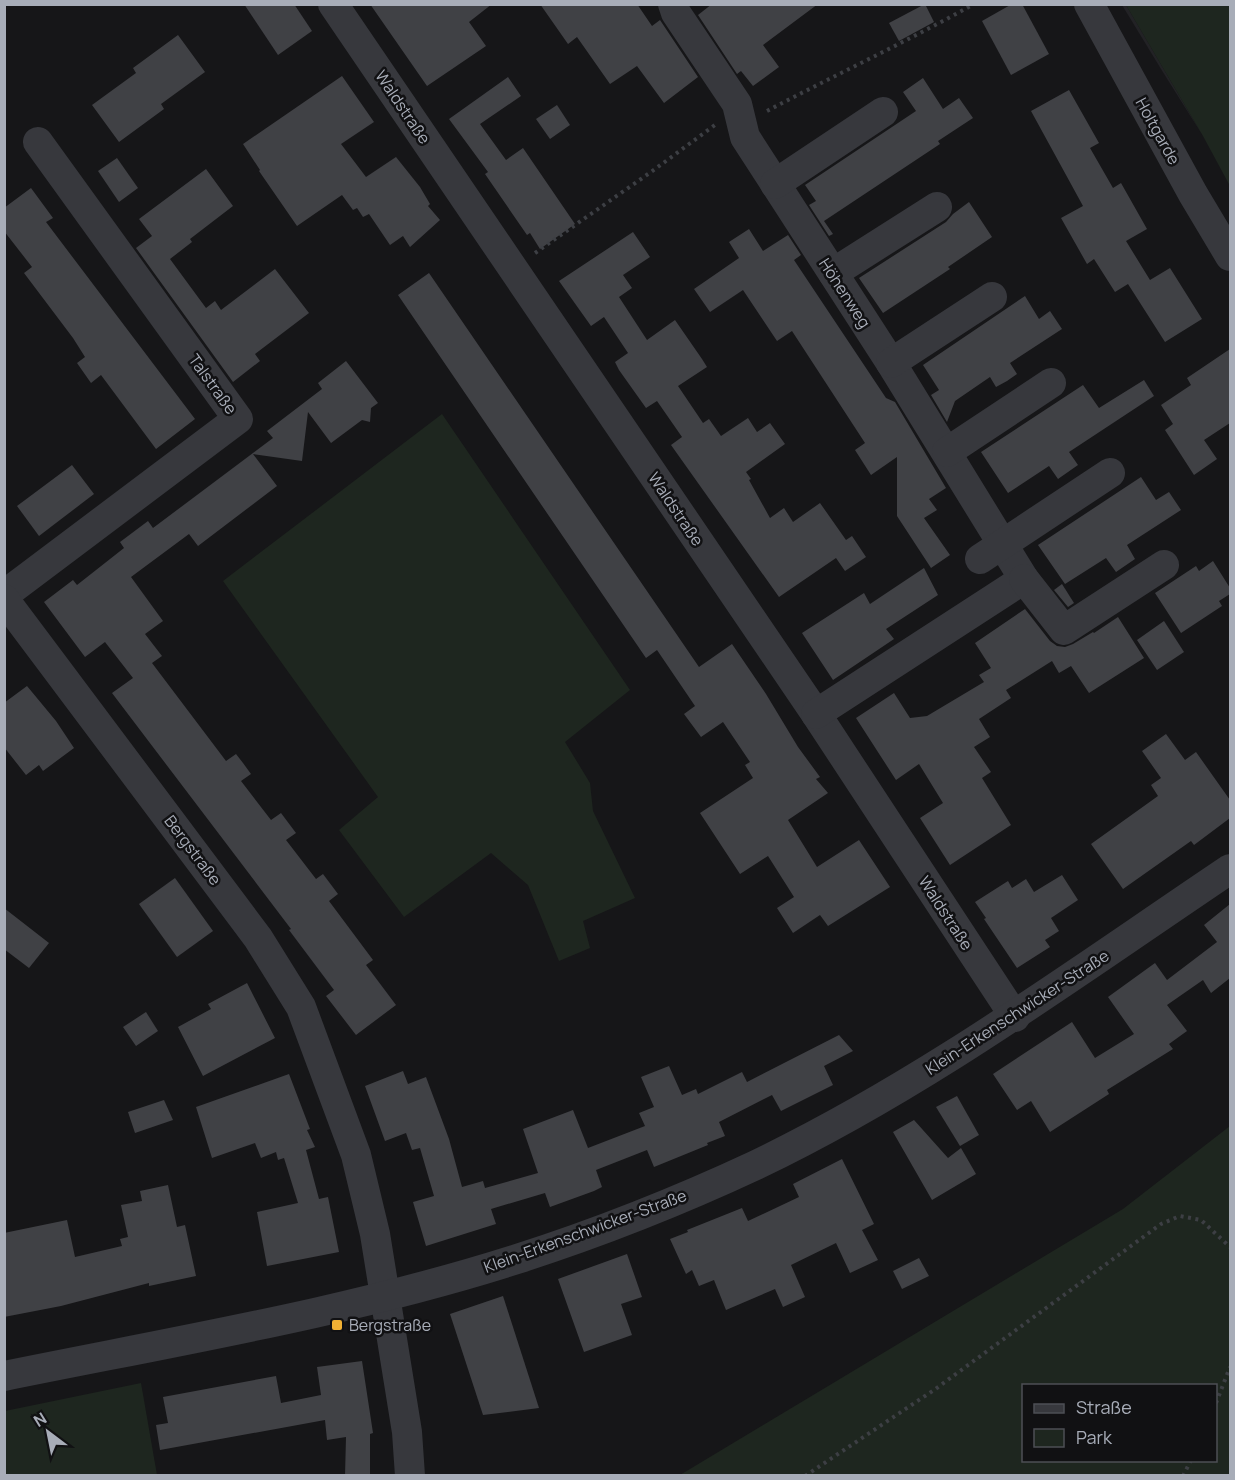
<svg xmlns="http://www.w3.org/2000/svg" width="1235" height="1480" viewBox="0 0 1235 1480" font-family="Manrope,sans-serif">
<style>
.built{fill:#222225}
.green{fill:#1e261f;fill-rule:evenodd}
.building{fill:#404145}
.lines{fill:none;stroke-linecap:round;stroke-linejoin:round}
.path{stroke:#3d3f44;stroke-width:4;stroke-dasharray:3 4.5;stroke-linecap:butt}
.minor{stroke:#37383d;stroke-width:30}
.poi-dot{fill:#f2b134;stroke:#111113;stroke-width:2}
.labels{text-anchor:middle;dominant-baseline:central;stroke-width:5;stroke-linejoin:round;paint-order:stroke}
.street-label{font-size:16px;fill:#a8adb8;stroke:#111113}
.poi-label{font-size:16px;fill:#a8adb8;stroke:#111113;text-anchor:start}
</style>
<rect width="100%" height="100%" fill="#161618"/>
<path class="built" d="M 1122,5 L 1126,5 L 1203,136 L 1161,69 Z"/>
<g class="green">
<path d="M 1126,5 L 1230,5 L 1230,186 L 1203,136 Z"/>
<path d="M 442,414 L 630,690 L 565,742 L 590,783 L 593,811 L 635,898 L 583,921 L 590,948 L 559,961 L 528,885 L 491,853 L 404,917 L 339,830 L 378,797 L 223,581 Z"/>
<path d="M 1230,1126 L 1230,1475 L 680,1475 L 1123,1209 ZM 1024,1386 L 1216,1386 L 1216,1460 L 1024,1460 Z"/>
<path d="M 141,1383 L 157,1475 L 5,1475 L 5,1411 Z"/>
</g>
<g class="building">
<path d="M 244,4 L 294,4 L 312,31 L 278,55 Z"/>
<path d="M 370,4 L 492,4 L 469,22 L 486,46 L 427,86 Z"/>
<path d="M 540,4 L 637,4 L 652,26 L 660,20 L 698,77 L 664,103 L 637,66 L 610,84 L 577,37 L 568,44 Z"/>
<path d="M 712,4 L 818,4 L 763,45 L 779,67 L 753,86 L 741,71 L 737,74 L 698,15 Z"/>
<path d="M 925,4 L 934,22 L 899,41 L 889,23 Z"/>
<path d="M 1012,4 L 1022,4 L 1049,54 L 1011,75 L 982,21 Z"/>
<path d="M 178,35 L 205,72 L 161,104 L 164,109 L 119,142 L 92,105 L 136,73 L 133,68 Z"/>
<path d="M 342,76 L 374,122 L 341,144 L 366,177 L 396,157 L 420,187 L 430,204 L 428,206 L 440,220 L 410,247 L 403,236 L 390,245 L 369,214 L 363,217 L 357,208 L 353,210 L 342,195 L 297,226 L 259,171 L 260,170 L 243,144 Z"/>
<path d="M 508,77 L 521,96 L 480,124 L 506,160 L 523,148 L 575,224 L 540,249 L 530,233 L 527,235 L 485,174 L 488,172 L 449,119 Z"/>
<path d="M 923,78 L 943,109 L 959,98 L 973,118 L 938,141 L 940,144 L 824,221 L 833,234 L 829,236 L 809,205 L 816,201 L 805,185 L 916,111 L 903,92 Z"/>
<path d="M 1069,90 L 1099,143 L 1090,148 L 1113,188 L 1121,183 L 1147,229 L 1126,241 L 1150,280 L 1170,268 L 1202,319 L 1165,342 L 1128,284 L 1115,292 L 1094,259 L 1087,264 L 1061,218 L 1083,206 L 1031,111 Z"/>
<path d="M 557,105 L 570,125 L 550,139 L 536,119 Z"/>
<path d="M 117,158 L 138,188 L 119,202 L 98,171 Z"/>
<path d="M 206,169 L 233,206 L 190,239 L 192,242 L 170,259 L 206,308 L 215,301 L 221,310 L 275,269 L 309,313 L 255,354 L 260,361 L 233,382 L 136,248 L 152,236 L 139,219 Z"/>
<path d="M 31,188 L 53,218 L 46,222 L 195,419 L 156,449 L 101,375 L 91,383 L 77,363 L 85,357 L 73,338 L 24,273 L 32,267 L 4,231 L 4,208 Z"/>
<path d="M 969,202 L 992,237 L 948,267 L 950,269 L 883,313 L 859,278 L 946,222 L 953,214 Z"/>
<path d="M 749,229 L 763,251 L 788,235 L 801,255 L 794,260 L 886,398 L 895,402 L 946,488 L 929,499 L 937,510 L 924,518 L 950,555 L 931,568 L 897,516 L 897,457 L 871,475 L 855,450 L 865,443 L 792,331 L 777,341 L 743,290 L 710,312 L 694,289 L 739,258 L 729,242 Z"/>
<path d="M 633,232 L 650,257 L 623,275 L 632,288 L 619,297 L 647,340 L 675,320 L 702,359 L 707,367 L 678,386 L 703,423 L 709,419 L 721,436 L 748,418 L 757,432 L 770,423 L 785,444 L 746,472 L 751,479 L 749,480 L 770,518 L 784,508 L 793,522 L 820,503 L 846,540 L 852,536 L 866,557 L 845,571 L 836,558 L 779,597 L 671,445 L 682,437 L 657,401 L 646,408 L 619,370 L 615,362 L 628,353 L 604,317 L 591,326 L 559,281 Z"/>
<path d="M 429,273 L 699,667 L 732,644 L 766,694 L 798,747 L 820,777 L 816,779 L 828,793 L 788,820 L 817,867 L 859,840 L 890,887 L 828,926 L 820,915 L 793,933 L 777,908 L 794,897 L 768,856 L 740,874 L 700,813 L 753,778 L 745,765 L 750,762 L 723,722 L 701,737 L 684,714 L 695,706 L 657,650 L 646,658 L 398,295 Z"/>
<path d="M 1025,296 L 1039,319 L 1050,311 L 1062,329 L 1010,363 L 1017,374 L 1007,381 L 996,387 L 990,377 L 955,401 L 947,422 L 931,395 L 939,390 L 923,365 Z"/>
<path d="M 1230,349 L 1230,423 L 1204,440 L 1217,459 L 1194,475 L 1165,430 L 1173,424 L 1161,405 L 1191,385 L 1187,378 Z"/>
<path d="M 346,361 L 378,403 L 371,408 L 370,422 L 362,420 L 331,443 L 308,412 L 302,461 L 253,454 L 277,486 L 198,546 L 189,534 L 131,577 L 163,621 L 145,634 L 162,656 L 152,663 L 226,761 L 236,754 L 243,763 L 251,774 L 241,781 L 271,820 L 281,813 L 296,833 L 286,840 L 316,879 L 323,874 L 338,894 L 329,901 L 373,960 L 366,965 L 396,1005 L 356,1035 L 326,996 L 334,990 L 289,930 L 291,929 L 112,693 L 133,678 L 105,642 L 85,657 L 44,602 L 73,580 L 77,585 L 124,548 L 120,542 L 148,521 L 153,528 L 273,438 L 267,431 L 322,389 L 318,383 Z"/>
<path d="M 1144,380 L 1154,396 L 1069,452 L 1078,465 L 1058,479 L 1049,466 L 1008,493 L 981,452 L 1083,385 L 1099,408 Z"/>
<path d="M 72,465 L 94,494 L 39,536 L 17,506 Z"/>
<path d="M 1141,477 L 1156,500 L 1169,492 L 1181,510 L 1127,545 L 1135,559 L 1116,572 L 1106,558 L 1065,584 L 1038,545 Z"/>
<path d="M 1213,561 L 1230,588 L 1230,594 L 1219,601 L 1222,606 L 1181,633 L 1155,593 L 1196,566 L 1199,571 Z"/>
<path d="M 924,568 L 938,595 L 886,629 L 894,639 L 833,680 L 802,633 L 864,593 L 870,604 Z"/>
<path d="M 1062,584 L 1074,603 L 1068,607 L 1054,590 Z"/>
<path d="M 1025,609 L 1050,641 L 1057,646 L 1065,647 L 1073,644 L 1093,632 L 1094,633 L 1118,617 L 1144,658 L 1089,693 L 1071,666 L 1059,673 L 1052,661 L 1006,690 L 1011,698 L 979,719 L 990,737 L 974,747 L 991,772 L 982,778 L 1011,825 L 950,865 L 920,818 L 943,803 L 919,764 L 896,780 L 856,718 L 894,693 L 910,718 L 927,716 L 984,682 L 979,675 L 991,668 L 975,643 Z"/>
<path d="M 1164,621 L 1184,652 L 1157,670 L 1137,640 Z"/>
<path d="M 27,686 L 56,721 L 74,748 L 43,771 L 39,765 L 26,775 L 4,747 L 4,703 Z"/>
<path d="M 1166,734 L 1185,760 L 1196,752 L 1230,800 L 1230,818 L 1194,845 L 1191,841 L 1123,889 L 1091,844 L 1158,796 L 1151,785 L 1161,778 L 1142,751 Z"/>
<path d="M 1062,875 L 1078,900 L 1051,918 L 1059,931 L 1045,940 L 1050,947 L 1017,968 L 984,919 L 986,918 L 975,902 L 1008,881 L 1012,888 L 1026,879 L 1034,892 Z"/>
<path d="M 175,878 L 213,931 L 177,957 L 139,904 Z"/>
<path d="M 1230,904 L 1230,978 L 1211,993 L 1203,980 L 1167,1005 L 1187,1031 L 1169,1044 L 1173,1049 L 1107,1090 L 1109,1094 L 1050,1132 L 1031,1101 L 1017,1110 L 993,1074 L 1072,1022 L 1095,1058 L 1134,1034 L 1108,997 L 1155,963 L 1167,980 L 1217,942 L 1204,925 Z"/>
<path d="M 4,908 L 49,943 L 29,968 L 4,949 Z"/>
<path d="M 247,983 L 275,1038 L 203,1076 L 178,1027 L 211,1009 L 208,1004 Z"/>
<path d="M 146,1012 L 158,1031 L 136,1046 L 123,1027 Z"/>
<path d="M 839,1035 L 853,1051 L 824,1066 L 833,1085 L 781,1111 L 772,1095 L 719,1122 L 725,1136 L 707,1143 L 708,1145 L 654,1167 L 647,1150 L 596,1170 L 602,1187 L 594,1191 L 550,1207 L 545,1193 L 491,1209 L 496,1224 L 426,1246 L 413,1202 L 434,1196 L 420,1148 L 412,1150 L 406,1133 L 385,1141 L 365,1086 L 403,1071 L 408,1084 L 426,1077 L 449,1139 L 462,1187 L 483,1181 L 485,1188 L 538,1173 L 523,1129 L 573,1110 L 588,1148 L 645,1126 L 639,1113 L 654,1107 L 641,1077 L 669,1066 L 682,1095 L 696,1089 L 698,1094 L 742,1072 L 747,1082 Z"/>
<path d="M 289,1074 L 310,1129 L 307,1130 L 315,1147 L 306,1150 L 319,1199 L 328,1197 L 339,1252 L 267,1266 L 257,1212 L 298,1203 L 284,1158 L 278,1160 L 276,1152 L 261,1158 L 255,1143 L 212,1158 L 196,1107 Z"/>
<path d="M 957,1096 L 979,1135 L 960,1146 L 936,1107 Z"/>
<path d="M 164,1100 L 173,1120 L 135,1133 L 128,1112 Z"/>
<path d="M 914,1120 L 948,1158 L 961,1148 L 976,1174 L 932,1200 L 893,1132 Z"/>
<path d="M 842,1159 L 874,1224 L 862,1230 L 878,1260 L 850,1273 L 836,1243 L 791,1265 L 805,1297 L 783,1307 L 775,1289 L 726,1310 L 714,1280 L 699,1286 L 692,1270 L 686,1274 L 670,1239 L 688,1232 L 687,1230 L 742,1208 L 748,1221 L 799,1197 L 793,1184 Z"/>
<path d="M 168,1185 L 177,1227 L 185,1225 L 196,1276 L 149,1286 L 149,1283 L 61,1306 L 4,1317 L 4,1233 L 67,1220 L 75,1257 L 122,1246 L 120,1239 L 128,1237 L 121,1205 L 142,1201 L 140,1191 Z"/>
<path d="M 627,1254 L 642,1297 L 621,1304 L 632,1335 L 584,1352 L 558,1279 Z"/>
<path d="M 919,1258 L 929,1276 L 902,1289 L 893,1271 Z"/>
<path d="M 503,1296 L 539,1408 L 483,1415 L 450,1314 Z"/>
<path d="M 362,1361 L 373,1433 L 370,1434 L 370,1476 L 345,1476 L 346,1437 L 327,1440 L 325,1420 L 160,1450 L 156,1425 L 168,1423 L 163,1397 L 276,1376 L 281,1403 L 321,1395 L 317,1367 Z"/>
</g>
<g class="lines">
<g class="path">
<path d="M 767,111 C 835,75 906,42 974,4"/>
<path d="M 535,253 L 651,172 L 715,125"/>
<path d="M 1216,1403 L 1230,1367"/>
<path d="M 805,1476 L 934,1390 L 1161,1224 L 1180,1216 L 1201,1220 L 1230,1247"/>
<path d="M 1183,1476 L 1191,1460"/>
</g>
<g class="minor">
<path d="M 333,4 L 816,714 L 1015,1017"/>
<path d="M 673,4 L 676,13 L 737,104 L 745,137 L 891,363 L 1024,579 L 816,714"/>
<path d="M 1089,4 L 1193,194 L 1230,256"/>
<path d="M 775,184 L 883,112"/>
<path d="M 833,273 L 937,207"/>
<path d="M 891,363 L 992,297"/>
<path d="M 947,452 L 1051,383"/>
<path d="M 980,559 L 1110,473"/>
<path d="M 1024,579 L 1064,630 L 1164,565"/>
<path d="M 4,595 L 238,419 L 38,142"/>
<path d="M 4,599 L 258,938 L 301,1007 L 356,1155 L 375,1234 L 407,1432 L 410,1476"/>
<path d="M 4,1376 C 176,1341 351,1312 517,1259 C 598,1233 679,1201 756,1165 C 925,1084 1075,973 1230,869"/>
</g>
</g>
<rect class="poi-dot" x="331" y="1319" width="12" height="12" rx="3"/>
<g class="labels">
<g class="street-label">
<text transform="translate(403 107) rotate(56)">Waldstraße</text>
<text transform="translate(1158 131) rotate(61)">Holtgarde</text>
<text transform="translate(845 293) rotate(57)">Höhenweg</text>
<text transform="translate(213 384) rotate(54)">Talstraße</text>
<text transform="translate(676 509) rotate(56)">Waldstraße</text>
<text transform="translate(193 850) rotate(53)">Bergstraße</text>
<text transform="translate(946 913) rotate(57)">Waldstraße</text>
<text transform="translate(1017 1012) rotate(-33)">Klein-Erkenschwicker-Straße</text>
<text transform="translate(585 1231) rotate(-20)">Klein-Erkenschwicker-Straße</text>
</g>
<g class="poi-label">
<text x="349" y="1325">Bergstraße</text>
</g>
</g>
<rect width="1235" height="1480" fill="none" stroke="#a8adb8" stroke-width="12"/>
<rect x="1022" y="1384" width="195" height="78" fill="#111113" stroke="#4d4f55" stroke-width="1.5"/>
<rect x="1034" y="1404" width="30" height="9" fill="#37383d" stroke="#4d4f55" stroke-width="1.5"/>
<text x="1076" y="1414" font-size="18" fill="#a8adb8">Straße</text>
<rect x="1034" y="1429" width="30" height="18" fill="#1e261f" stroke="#4d4f55" stroke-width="1.5"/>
<text x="1076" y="1444" font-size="18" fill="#a8adb8">Park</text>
<g transform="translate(48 1432) rotate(328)" stroke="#111113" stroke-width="4.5" paint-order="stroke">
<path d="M0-4.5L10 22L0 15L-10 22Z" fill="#a8adb8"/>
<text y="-9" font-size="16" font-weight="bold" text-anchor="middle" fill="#a8adb8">N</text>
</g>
</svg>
